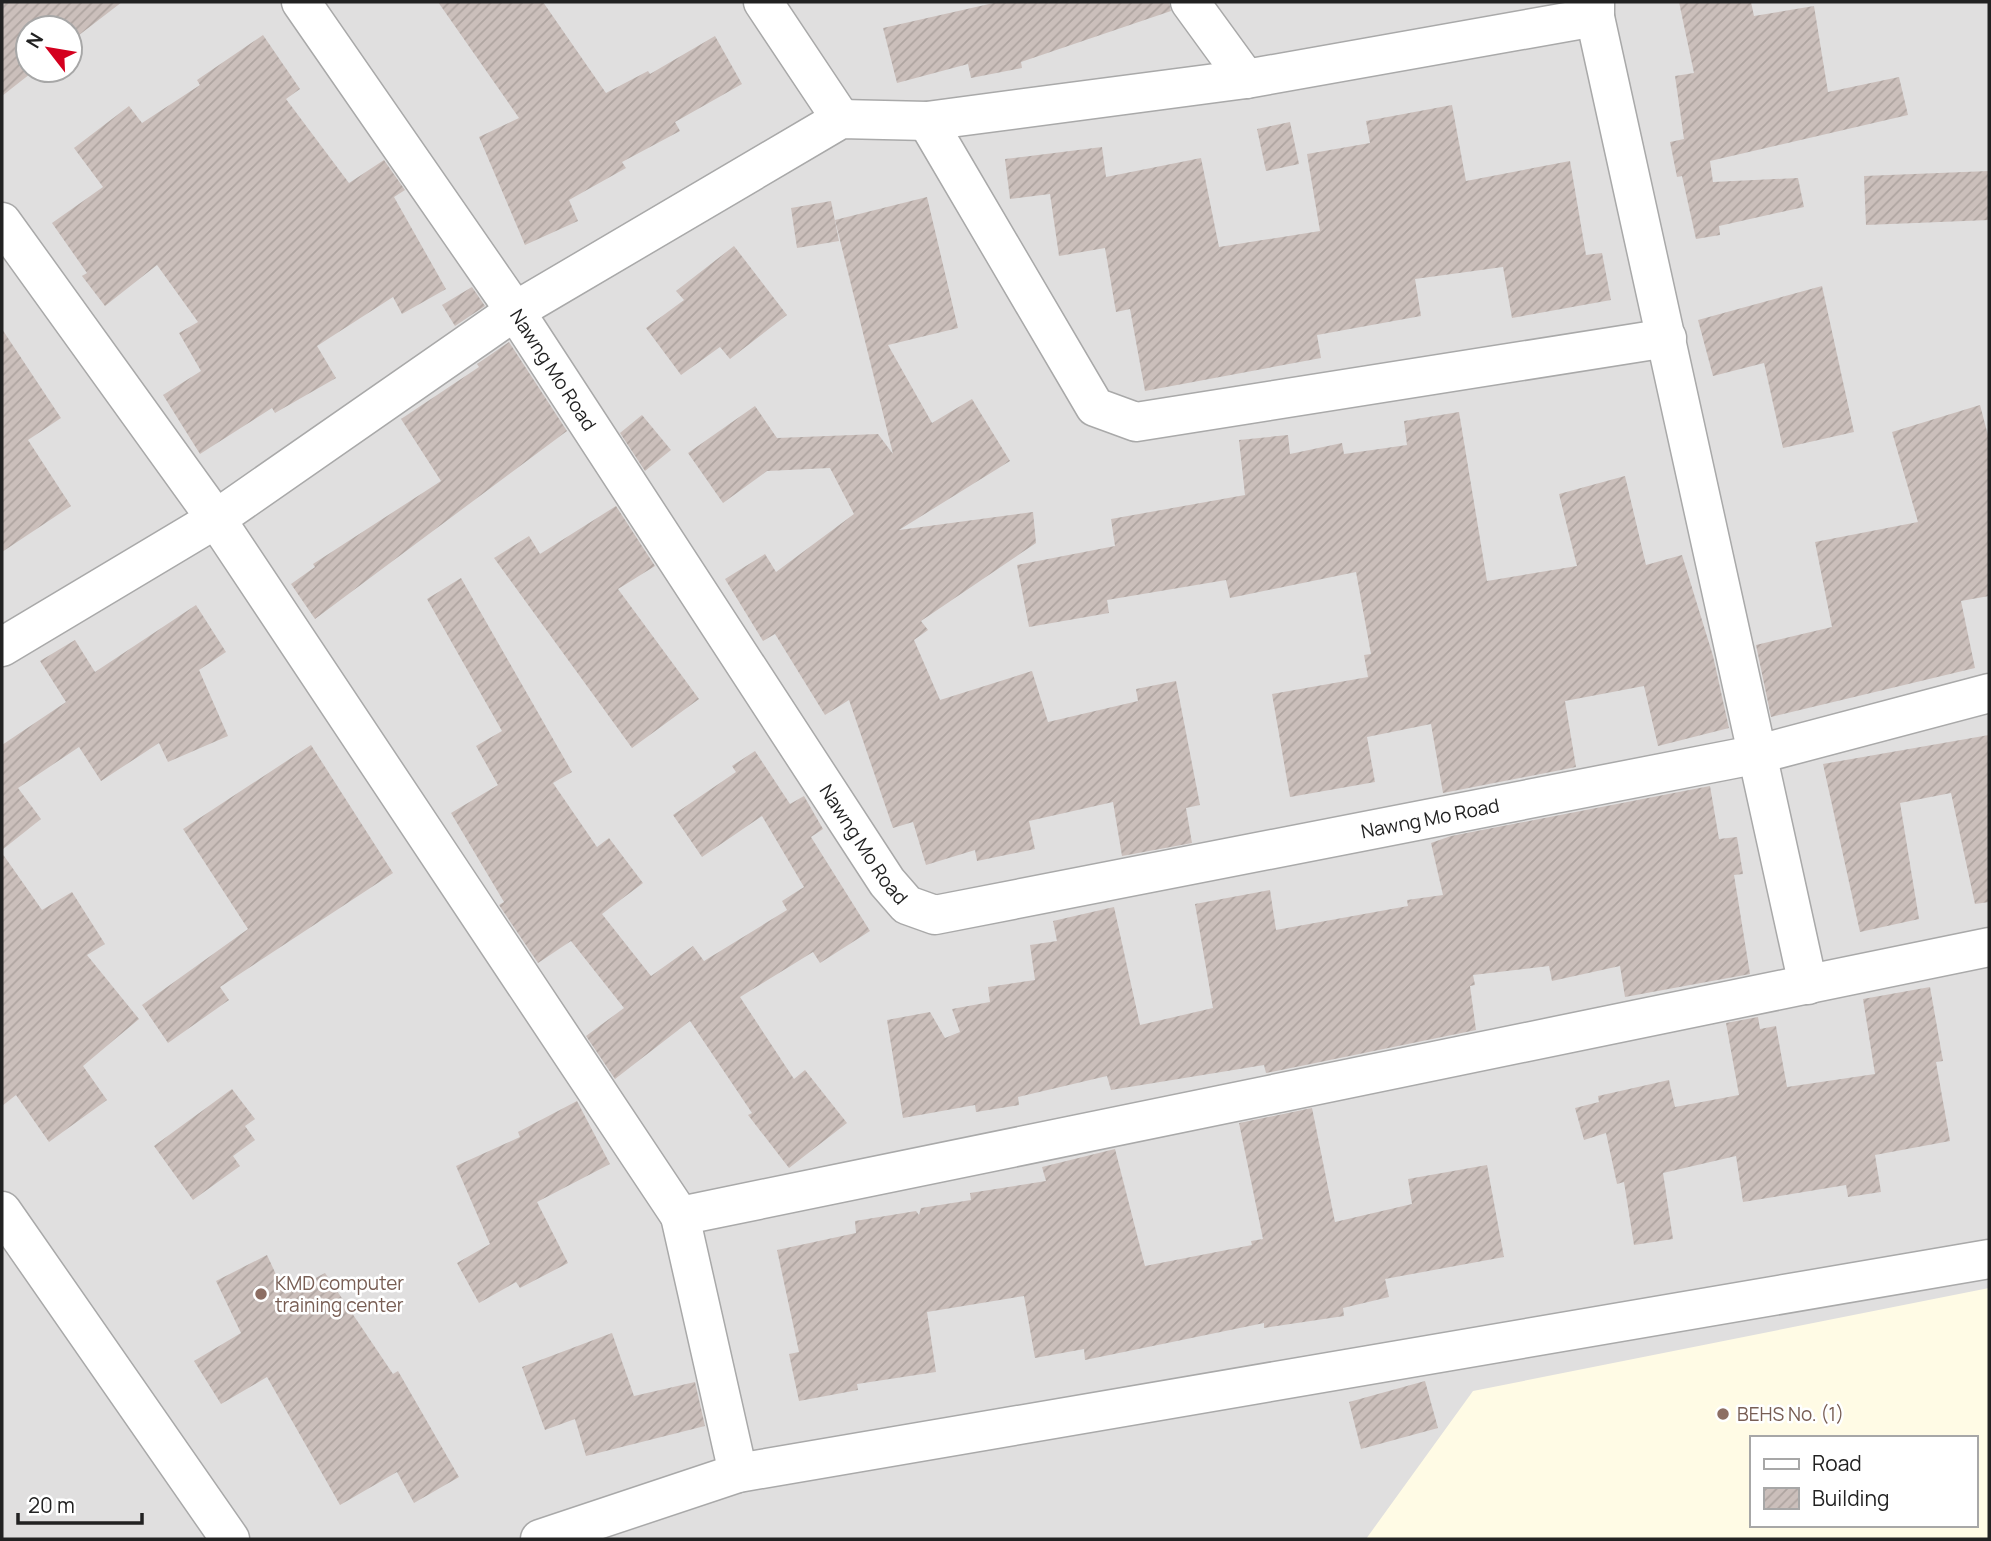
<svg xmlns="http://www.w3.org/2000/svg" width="1991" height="1541" viewBox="0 0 1991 1541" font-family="Manrope,sans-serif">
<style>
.residential{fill:#e0dfdf;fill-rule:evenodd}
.education{fill:#fffbe5;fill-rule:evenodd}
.building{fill:url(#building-hatch)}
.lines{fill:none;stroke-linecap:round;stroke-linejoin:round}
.minor-casing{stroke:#a9a9a9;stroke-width:41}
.tertiary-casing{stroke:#a9a9a9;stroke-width:41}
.minor{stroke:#fff;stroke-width:38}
.tertiary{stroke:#fff;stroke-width:38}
.education-dot{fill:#8d6e63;stroke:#fff;stroke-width:2.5}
.labels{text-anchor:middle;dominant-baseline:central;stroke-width:5;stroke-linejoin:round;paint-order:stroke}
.street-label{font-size:19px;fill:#222;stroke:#fff}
.education-label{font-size:19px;fill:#785e54;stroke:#fff;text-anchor:start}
</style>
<defs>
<pattern id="building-hatch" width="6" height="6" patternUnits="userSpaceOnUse" patternTransform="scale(1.75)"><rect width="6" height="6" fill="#cbbfbb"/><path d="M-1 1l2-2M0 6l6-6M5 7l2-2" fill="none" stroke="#aea4a0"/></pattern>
</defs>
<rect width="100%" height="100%" fill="#f3eee8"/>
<path class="residential" d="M 2,2 L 1989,2 L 1989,1539 L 2,1539 ZM 28,28 L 70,28 L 70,70 L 28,70 ZM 1751,1438 L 1975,1438 L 1975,1525 L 1751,1525 Z"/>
<path class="education" d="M 1989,1288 L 1989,1539 L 1366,1539 L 1473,1391 ZM 1751,1438 L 1975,1438 L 1975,1525 L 1751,1525 Z"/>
<g class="building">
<path d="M 2,2 L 122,2 L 70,42 L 70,28 L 28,28 L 28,70 L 35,70 L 2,96 Z"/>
<path d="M 438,2 L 543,2 L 606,93 L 648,71 L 650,74 L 715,36 L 742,84 L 675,122 L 680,131 L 622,162 L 626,168 L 569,200 L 578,221 L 525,245 L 479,137 L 519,118 Z"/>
<path d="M 998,2 L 1169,2 L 1171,11 L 1021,62 L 1022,68 L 971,78 L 968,64 L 897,83 L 883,28 Z"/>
<path d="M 1679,2 L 1751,2 L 1754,16 L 1814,6 L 1828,92 L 1899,77 L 1908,115 L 1710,161 L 1713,182 L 1798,178 L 1804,207 L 1719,226 L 1720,235 L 1696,239 L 1682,176 L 1677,177 L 1670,142 L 1684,139 L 1675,76 L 1694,73 Z"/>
<path d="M 263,35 L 300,89 L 286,99 L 349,183 L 384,160 L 405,190 L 394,197 L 446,289 L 402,314 L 393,297 L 317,346 L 336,378 L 275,413 L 272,408 L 200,454 L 163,395 L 201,371 L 179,333 L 198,322 L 157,265 L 105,306 L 82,276 L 87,273 L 52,223 L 103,187 L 74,148 L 129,106 L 142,123 L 200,85 L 197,80 Z"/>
<path d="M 1452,105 L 1466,181 L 1570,161 L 1586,255 L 1602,253 L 1611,300 L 1512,318 L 1503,267 L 1415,279 L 1421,316 L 1317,335 L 1321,358 L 1145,391 L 1130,309 L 1116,312 L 1105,248 L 1059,256 L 1050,194 L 1010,199 L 1005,159 L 1102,147 L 1106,177 L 1201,158 L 1219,247 L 1320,231 L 1307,154 L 1370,143 L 1366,121 Z"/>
<path d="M 1290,122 L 1299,164 L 1266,171 L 1257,129 Z"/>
<path d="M 1989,171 L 1989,220 L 1866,225 L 1864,176 Z"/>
<path d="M 927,197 L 958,328 L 888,345 L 932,423 L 972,399 L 1010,461 L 899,530 L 1033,512 L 1036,543 L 921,621 L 928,630 L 914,640 L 940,700 L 1032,671 L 1048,722 L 1138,701 L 1136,689 L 1176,681 L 1200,805 L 1186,808 L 1192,843 L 1122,856 L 1113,802 L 1029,821 L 1035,849 L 977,861 L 975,850 L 926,865 L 913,822 L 893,828 L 849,700 L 825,715 L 775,634 L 763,641 L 725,579 L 765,554 L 776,572 L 854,514 L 830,468 L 767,471 L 723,503 L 688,453 L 755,406 L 777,438 L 878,434 L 893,454 L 835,220 Z"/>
<path d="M 831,201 L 839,241 L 797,248 L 791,208 Z"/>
<path d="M 734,246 L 787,315 L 730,359 L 720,347 L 681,375 L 646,328 L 684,300 L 676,291 Z"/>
<path d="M 1822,286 L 1854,432 L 1783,448 L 1764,363 L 1713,376 L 1698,320 Z"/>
<path d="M 472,287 L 485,306 L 455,326 L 442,305 Z"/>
<path d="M 2,329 L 61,418 L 28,440 L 71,506 L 2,552 Z"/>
<path d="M 509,342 L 567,431 L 315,619 L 291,584 L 315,567 L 313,564 L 441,481 L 401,419 L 479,367 L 477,364 Z"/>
<path d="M 1980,405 L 1989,439 L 1989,596 L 1961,601 L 1975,668 L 1771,717 L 1756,645 L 1832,627 L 1815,542 L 1918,522 L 1892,432 Z"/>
<path d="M 1459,412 L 1487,581 L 1577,566 L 1559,494 L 1625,476 L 1646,565 L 1682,555 L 1713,656 L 1729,728 L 1658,746 L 1644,686 L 1565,701 L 1576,767 L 1443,793 L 1431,724 L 1367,737 L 1375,782 L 1290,797 L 1272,694 L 1368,677 L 1364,655 L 1371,654 L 1356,572 L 1230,598 L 1226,580 L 1107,600 L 1109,613 L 1029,627 L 1017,565 L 1115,546 L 1111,519 L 1245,495 L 1239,440 L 1288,435 L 1290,454 L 1342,443 L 1344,454 L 1407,445 L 1404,421 Z"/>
<path d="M 642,415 L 671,450 L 645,471 L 620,433 Z"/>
<path d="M 616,506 L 655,566 L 618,589 L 699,699 L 632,748 L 494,558 L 529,536 L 540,554 Z"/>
<path d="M 461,578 L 572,772 L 553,783 L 597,847 L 609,838 L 643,883 L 602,914 L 651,976 L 693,946 L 704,961 L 787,910 L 782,901 L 804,887 L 762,816 L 702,857 L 673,815 L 736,772 L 732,766 L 755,751 L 790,804 L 804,796 L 823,829 L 811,837 L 870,931 L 820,963 L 813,952 L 740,997 L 794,1079 L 805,1070 L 847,1123 L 789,1168 L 748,1115 L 752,1113 L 690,1021 L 615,1079 L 586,1036 L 624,1008 L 571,941 L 538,963 L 499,905 L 504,902 L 451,813 L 498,785 L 476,746 L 502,731 L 427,599 Z"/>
<path d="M 196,605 L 226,652 L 199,670 L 228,736 L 168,762 L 159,743 L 101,781 L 79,747 L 18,788 L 41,819 L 2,850 L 2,745 L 66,702 L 40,661 L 75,640 L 95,672 Z"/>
<path d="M 1989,735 L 1989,902 L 1975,904 L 1951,793 L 1900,803 L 1919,919 L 1860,932 L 1823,764 Z"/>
<path d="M 311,745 L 393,873 L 220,987 L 229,1000 L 168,1043 L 142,1005 L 248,929 L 183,829 Z"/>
<path d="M 1710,786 L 1719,839 L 1737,837 L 1743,874 L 1734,875 L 1750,974 L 1625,997 L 1620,966 L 1552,981 L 1549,966 L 1473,975 L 1475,985 L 1470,986 L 1476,1030 L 1266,1073 L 1264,1065 L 1111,1090 L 1107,1076 L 1018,1097 L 1019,1105 L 976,1112 L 975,1105 L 903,1118 L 887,1020 L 930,1012 L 945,1038 L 960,1032 L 952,1009 L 990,1002 L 988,987 L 1035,980 L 1030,945 L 1057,941 L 1053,921 L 1114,907 L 1140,1025 L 1213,1008 L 1195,904 L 1270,890 L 1276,930 L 1408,906 L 1407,900 L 1443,895 L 1431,843 L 1451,836 Z"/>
<path d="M 2,853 L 42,910 L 72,892 L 105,944 L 87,955 L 139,1019 L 83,1066 L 107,1100 L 49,1142 L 16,1095 L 2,1106 Z"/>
<path d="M 1930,987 L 1943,1061 L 1936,1062 L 1950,1141 L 1875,1155 L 1881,1192 L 1848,1197 L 1846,1185 L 1743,1202 L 1736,1156 L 1663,1173 L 1673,1239 L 1634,1245 L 1624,1182 L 1617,1184 L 1606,1133 L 1584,1140 L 1575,1108 L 1599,1102 L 1598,1096 L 1669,1080 L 1675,1107 L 1739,1095 L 1726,1023 L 1758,1017 L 1760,1029 L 1776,1026 L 1787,1087 L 1875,1074 L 1863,999 Z"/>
<path d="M 232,1089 L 255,1119 L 245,1126 L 255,1140 L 233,1156 L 240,1166 L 193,1200 L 154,1146 Z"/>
<path d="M 577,1101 L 610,1164 L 537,1202 L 568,1263 L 520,1288 L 516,1282 L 479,1303 L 457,1263 L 490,1244 L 456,1166 L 520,1137 L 518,1132 Z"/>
<path d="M 1312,1108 L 1335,1222 L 1412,1204 L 1408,1179 L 1487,1165 L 1504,1257 L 1385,1279 L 1389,1297 L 1343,1308 L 1344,1316 L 1264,1328 L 1264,1323 L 1085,1360 L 1084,1349 L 1035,1358 L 1024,1296 L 927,1312 L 936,1372 L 857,1384 L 858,1390 L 799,1401 L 789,1354 L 799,1352 L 777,1250 L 856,1233 L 855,1221 L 916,1211 L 919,1215 L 921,1208 L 971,1200 L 970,1193 L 1046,1181 L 1042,1167 L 1115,1149 L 1145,1266 L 1252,1245 L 1251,1241 L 1263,1239 L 1239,1123 Z"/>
<path d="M 267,1255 L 285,1294 L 325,1273 L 393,1374 L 398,1371 L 459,1477 L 414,1503 L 397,1472 L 340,1505 L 267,1377 L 221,1404 L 194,1361 L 241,1333 L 216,1281 Z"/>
<path d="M 612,1333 L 634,1396 L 695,1382 L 705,1426 L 586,1456 L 575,1419 L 545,1430 L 522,1367 Z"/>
<path d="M 1425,1381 L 1438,1428 L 1361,1449 L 1349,1402 Z"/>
</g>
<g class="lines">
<defs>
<g id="minor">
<path id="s1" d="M 301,2 L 515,311 L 887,882 L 907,905 L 935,915 L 1759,754 L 1989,693"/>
<path d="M 763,2 L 841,119"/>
<path d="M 1190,2 L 1246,79"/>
<path d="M 1595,2 L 1595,17 L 1808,985"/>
<path d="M 927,121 L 1095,407 L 1136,422 L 1667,338"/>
<path d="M 2,222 L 216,519 L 680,1216 L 1989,947"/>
<path d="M 2,647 L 216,519 L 515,311 L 841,119 L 927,121 L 1246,79 L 1595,17"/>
<path d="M 680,1216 L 738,1473"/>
<path d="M 540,1539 L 738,1473 L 1989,1259"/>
</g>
<path id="tertiary" d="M 2,1211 L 230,1539"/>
</defs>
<use href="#minor" class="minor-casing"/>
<use href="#tertiary" class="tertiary-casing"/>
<use href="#minor" class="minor"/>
<use href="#tertiary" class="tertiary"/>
</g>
<g class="education-dot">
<circle cx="261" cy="1294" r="7"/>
<circle cx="1723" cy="1414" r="7"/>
</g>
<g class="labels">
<g class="street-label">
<text stroke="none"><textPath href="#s1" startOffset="446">Nawng Mo Road</textPath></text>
<text stroke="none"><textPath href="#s1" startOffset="1622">Nawng Mo Road</textPath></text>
<text stroke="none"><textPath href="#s1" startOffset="1013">Nawng Mo Road</textPath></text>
</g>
<g class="education-label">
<text x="275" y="1283">KMD computer<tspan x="275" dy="22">training center</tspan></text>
<text x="1737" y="1414">BEHS No. (1)</text>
</g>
</g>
<rect width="1991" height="1541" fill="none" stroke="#222222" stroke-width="7"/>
<rect x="1750" y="1436" width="228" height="91" fill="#ffffff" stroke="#a7a7a7" stroke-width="2"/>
<rect x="1764" y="1459" width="35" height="10" fill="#ffffff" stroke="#a7a7a7" stroke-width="2"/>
<text x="1812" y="1471" font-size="21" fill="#222222">Road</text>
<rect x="1764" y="1488" width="35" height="21" fill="url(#building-hatch)" stroke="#a7a7a7" stroke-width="2"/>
<text x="1812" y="1506" font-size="21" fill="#222222">Building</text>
<g transform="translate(49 49) rotate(301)"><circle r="33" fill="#ffffff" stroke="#a7a7a7" stroke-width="2"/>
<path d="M0-5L12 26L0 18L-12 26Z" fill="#d4001f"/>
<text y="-10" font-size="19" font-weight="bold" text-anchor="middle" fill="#222222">N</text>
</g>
<path d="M18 1513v10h124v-10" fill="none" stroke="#222222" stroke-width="3.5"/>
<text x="28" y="1513" font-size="21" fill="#222222" stroke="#ffffff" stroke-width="5" paint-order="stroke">20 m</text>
</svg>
